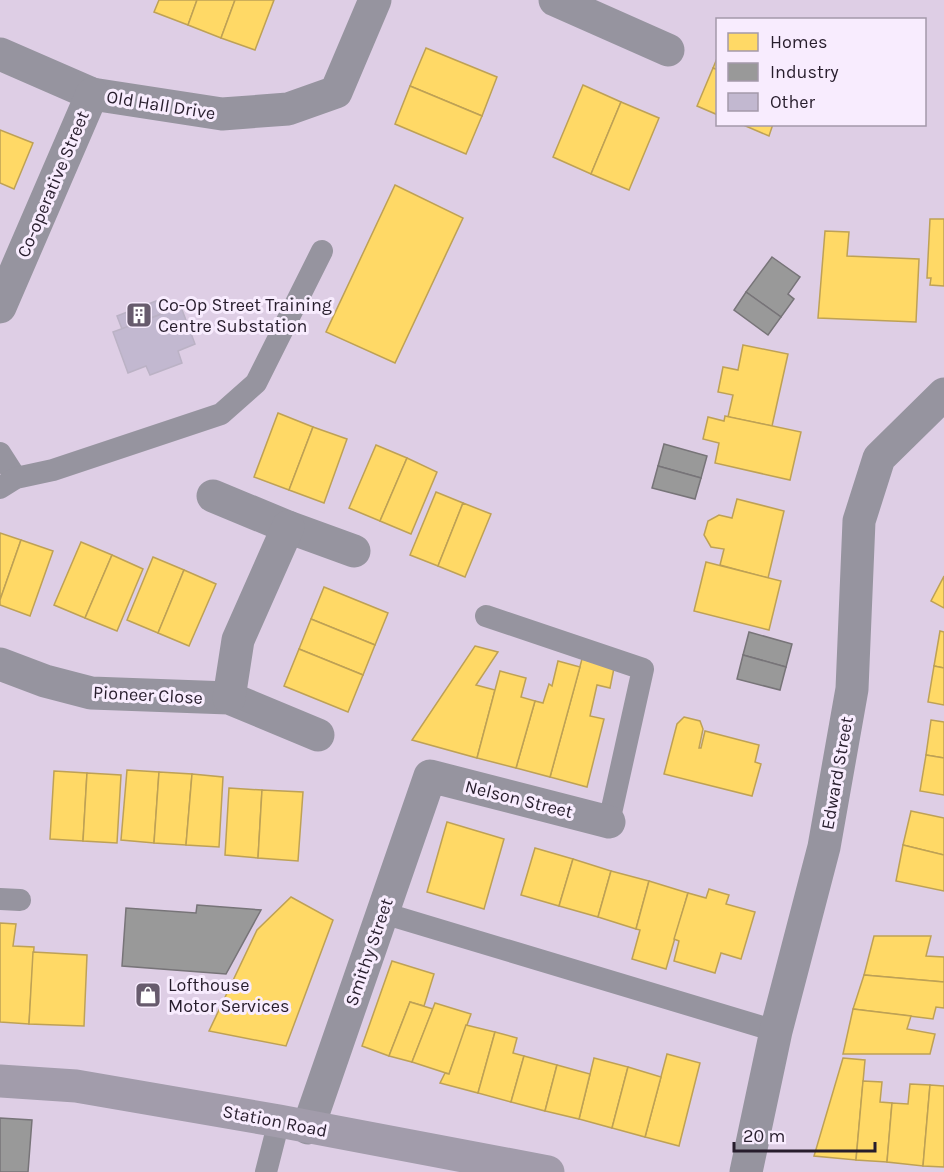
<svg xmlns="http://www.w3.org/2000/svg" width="944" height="1172" viewBox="0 0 944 1172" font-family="Karla,sans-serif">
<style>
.homes{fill:#ffd966;stroke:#bea155;stroke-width:1.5}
.industry{fill:#999;stroke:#777478;stroke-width:1.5}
.building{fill:#c2b8d0;stroke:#bbb2c5;stroke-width:1.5}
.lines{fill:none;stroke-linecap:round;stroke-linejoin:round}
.service{stroke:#96949f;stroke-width:22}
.minor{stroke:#96949f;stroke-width:33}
.secondary{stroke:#a29cab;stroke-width:33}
.labels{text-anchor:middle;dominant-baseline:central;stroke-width:6;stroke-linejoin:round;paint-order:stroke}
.street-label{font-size:18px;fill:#271d2c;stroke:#f8ecfe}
.poi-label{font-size:18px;fill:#271d2c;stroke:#f8ecfe;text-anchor:start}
</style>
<rect width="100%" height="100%" fill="#decee5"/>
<g class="homes">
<path d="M 159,0 L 197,0 L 188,25 L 154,12 Z"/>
<path d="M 197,0 L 235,0 L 221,38 L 188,25 Z"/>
<path d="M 235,0 L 274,0 L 255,50 L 221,38 Z"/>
<path d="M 426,48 L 497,77 L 482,116 L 410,86 Z"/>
<path d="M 718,56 L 718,70 L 713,68 Z"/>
<path d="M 713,68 L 718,70 L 718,115 L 697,106 Z"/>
<path d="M 583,85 L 621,102 L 591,174 L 553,157 Z"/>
<path d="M 410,86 L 482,116 L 466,154 L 395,124 Z"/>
<path d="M 621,102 L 659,118 L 629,190 L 591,174 Z"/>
<path d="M 741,124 L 773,124 L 769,136 Z"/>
<path d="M 0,130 L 33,143 L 14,189 L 0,183 Z"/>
<path d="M 395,185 L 463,218 L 395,363 L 326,332 Z"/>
<path d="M 930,219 L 944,219 L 944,286 L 930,285 L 931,278 L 927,278 Z"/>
<path d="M 825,231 L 849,232 L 847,256 L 919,259 L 916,322 L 818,318 Z"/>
<path d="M 743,345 L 788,354 L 772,426 L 728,417 L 733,395 L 718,392 L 723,367 L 738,370 Z"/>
<path d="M 278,413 L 313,427 L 289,490 L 254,477 Z"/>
<path d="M 725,416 L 801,432 L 790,480 L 715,463 L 719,443 L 703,439 L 708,417 L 724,421 Z"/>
<path d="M 313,427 L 347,439 L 324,503 L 289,490 Z"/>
<path d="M 376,445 L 407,458 L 380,521 L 349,508 Z"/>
<path d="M 407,458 L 437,472 L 411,534 L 380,521 Z"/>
<path d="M 436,492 L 463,503 L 438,566 L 410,555 Z"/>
<path d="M 737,499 L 784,511 L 768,578 L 720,565 L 724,549 L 711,547 L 704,535 L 708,521 L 719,515 L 732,518 Z"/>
<path d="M 463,503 L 491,514 L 465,577 L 438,566 Z"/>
<path d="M 0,533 L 21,540 L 0,600 Z"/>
<path d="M 21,540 L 53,551 L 30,616 L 0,605 L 0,600 Z"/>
<path d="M 81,542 L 112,555 L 85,618 L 54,605 Z"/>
<path d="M 112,555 L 143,569 L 117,631 L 85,618 Z"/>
<path d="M 153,557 L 184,570 L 158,633 L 127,620 Z"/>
<path d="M 706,562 L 781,581 L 769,630 L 694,611 Z"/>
<path d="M 184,570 L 216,584 L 189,646 L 158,633 Z"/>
<path d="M 944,576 L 944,608 L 931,601 Z"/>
<path d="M 324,587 L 388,613 L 375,645 L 311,619 Z"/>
<path d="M 311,619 L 375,645 L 363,675 L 299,649 Z"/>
<path d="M 940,631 L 944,632 L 944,668 L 934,666 Z"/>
<path d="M 475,646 L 498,652 L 476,685 L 495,690 L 477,758 L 412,740 Z"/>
<path d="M 299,649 L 363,675 L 348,712 L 284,686 Z"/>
<path d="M 582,659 L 614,668 L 610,688 L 597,685 L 590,716 L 604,719 L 587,787 L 550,777 Z"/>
<path d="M 558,661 L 580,667 L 550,777 L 516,768 L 535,701 L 543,703 L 549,684 L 552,686 Z"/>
<path d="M 934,666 L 944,668 L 944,705 L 928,702 Z"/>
<path d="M 500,671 L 526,678 L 521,697 L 535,701 L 516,768 L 477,758 Z"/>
<path d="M 684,717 L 700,721 L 703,729 L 699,748 L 701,748 L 705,731 L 759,745 L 755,762 L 761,764 L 752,796 L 664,774 L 677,724 Z"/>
<path d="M 931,720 L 944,722 L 944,758 L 926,755 Z"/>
<path d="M 926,755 L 944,758 L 944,795 L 920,791 Z"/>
<path d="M 127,770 L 159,772 L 154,843 L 121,840 Z"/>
<path d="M 54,771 L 87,773 L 83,841 L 50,839 Z"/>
<path d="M 159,772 L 192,774 L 186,845 L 154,843 Z"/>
<path d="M 87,773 L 121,775 L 117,843 L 83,841 Z"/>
<path d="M 192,774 L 223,777 L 219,847 L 186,845 Z"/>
<path d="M 229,788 L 262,790 L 258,858 L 225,855 Z"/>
<path d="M 262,790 L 303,792 L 298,861 L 258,858 Z"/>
<path d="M 911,811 L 944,818 L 944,855 L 903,845 Z"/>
<path d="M 447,822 L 504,839 L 484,909 L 427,892 Z"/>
<path d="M 903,845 L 944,855 L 944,891 L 896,881 Z"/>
<path d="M 535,848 L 573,859 L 559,906 L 521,895 Z"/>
<path d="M 573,859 L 611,871 L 598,917 L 559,906 Z"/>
<path d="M 611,871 L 649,881 L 636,929 L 598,917 Z"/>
<path d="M 649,881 L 688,893 L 666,969 L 632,959 L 640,930 L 636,929 Z"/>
<path d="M 709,889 L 729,895 L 726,904 L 755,912 L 741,959 L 721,953 L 715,973 L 674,961 L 679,941 L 674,939 L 688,893 L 706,898 Z"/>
<path d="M 291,897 L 333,920 L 286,1046 L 209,1031 L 257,930 Z"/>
<path d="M 0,923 L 16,924 L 13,946 L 34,947 L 29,1024 L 0,1022 Z"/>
<path d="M 874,936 L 931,936 L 926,956 L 944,957 L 944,982 L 864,975 Z"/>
<path d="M 33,952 L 87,955 L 84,1026 L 29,1024 Z"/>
<path d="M 392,961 L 434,974 L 424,1006 L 410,1002 L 389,1056 L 362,1046 Z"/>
<path d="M 864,975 L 944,982 L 944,1008 L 936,1007 L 933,1019 L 853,1009 Z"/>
<path d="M 410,1002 L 433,1009 L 412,1062 L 389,1056 Z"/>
<path d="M 435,1003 L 471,1014 L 449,1074 L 412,1062 Z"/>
<path d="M 853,1009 L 911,1016 L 907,1029 L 935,1034 L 930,1054 L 843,1054 Z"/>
<path d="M 466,1025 L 495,1032 L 478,1093 L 440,1083 L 445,1073 L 449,1074 Z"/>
<path d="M 495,1032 L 517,1038 L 513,1053 L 524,1056 L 511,1102 L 478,1093 Z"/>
<path d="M 667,1054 L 700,1063 L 679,1146 L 645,1137 Z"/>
<path d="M 524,1056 L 557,1065 L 545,1111 L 511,1102 Z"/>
<path d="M 594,1058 L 628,1067 L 612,1128 L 579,1119 Z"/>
<path d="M 843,1058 L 865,1060 L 856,1160 L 814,1156 Z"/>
<path d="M 557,1065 L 590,1074 L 579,1119 L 545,1111 Z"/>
<path d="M 628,1067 L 661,1077 L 645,1137 L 612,1128 Z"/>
<path d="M 863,1081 L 882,1082 L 880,1102 L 892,1103 L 887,1162 L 856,1160 Z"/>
<path d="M 910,1084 L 930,1085 L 923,1166 L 887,1162 L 892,1103 L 908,1104 Z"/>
<path d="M 930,1085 L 944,1086 L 944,1167 L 923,1166 Z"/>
</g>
<g class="industry">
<path d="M 772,257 L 800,277 L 788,294 L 794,299 L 781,317 L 746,292 Z"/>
<path d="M 746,292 L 781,317 L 768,335 L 734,310 Z"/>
<path d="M 664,444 L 707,456 L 701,478 L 658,466 Z"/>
<path d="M 658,466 L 701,478 L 695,499 L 652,488 Z"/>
<path d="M 749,632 L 792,644 L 786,667 L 743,655 Z"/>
<path d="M 743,655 L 786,667 L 780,690 L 737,679 Z"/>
<path d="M 197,905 L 261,910 L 226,974 L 122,966 L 126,908 L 196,913 Z"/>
<path d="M 0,1118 L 32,1120 L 28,1172 L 0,1172 Z"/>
</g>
<g class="building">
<path d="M 156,301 L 161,314 L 122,329 L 117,316 Z"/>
<path d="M 181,307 L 195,344 L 178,351 L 182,363 L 150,375 L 146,366 L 128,373 L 113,332 Z"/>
</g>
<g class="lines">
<g class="service">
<path d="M 0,453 L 16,478"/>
<path d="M 0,488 L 16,478 L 53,470 L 221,414 L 256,383 L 322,251"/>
<path d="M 486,616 L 643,669 L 609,822"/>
<path d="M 0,899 L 20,900"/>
<path d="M 383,913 L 776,1031"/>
<path d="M 266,1172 L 279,1121"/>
</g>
<g class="minor">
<path d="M 555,0 L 668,50"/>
<path d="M 0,54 L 92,94 L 222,114 L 288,109 L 336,92 L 375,0"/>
<path d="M 0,307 L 92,94"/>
<path d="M 213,496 L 288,527 L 354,551"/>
<path d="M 0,664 L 45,681 L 91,693 L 229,698 L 318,735"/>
<path d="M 229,698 L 238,640 L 288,527"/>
<path d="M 308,1128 L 430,776 L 609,822"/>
<path d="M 746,1172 L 776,1031 L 824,847 L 852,689 L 859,521 L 879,458 L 944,394"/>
</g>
<path class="secondary" d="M 0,1081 L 76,1086 L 279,1121 L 548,1172"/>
</g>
<defs>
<symbol id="building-square" viewBox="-11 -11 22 22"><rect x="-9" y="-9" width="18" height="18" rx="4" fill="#675b6d" stroke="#f8ecfe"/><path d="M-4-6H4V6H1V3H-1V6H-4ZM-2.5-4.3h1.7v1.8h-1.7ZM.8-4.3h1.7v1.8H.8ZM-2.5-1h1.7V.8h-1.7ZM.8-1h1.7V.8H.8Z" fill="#fff"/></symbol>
<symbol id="shop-square" viewBox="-11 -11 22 22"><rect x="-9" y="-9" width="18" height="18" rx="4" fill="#675b6d" stroke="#f8ecfe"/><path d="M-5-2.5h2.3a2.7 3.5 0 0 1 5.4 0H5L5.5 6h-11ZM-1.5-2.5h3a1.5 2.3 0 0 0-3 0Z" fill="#fff"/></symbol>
</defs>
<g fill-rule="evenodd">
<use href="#building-square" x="124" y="300" width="30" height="30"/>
<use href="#shop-square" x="133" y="980" width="30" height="30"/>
</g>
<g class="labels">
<g class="street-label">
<text transform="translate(161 105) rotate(9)">Old Hall Drive</text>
<text transform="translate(53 184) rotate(-67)">Co-operative Street</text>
<text transform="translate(148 695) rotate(3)">Pioneer Close</text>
<text transform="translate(837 773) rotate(-80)">Edward Street</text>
<text transform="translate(519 799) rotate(14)">Nelson Street</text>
<text transform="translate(369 952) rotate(-71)">Smithy Street</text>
<text transform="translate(275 1121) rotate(11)">Station Road</text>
</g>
<g class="poi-label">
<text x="158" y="305">Co-Op Street Training<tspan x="158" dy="21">Centre Substation</tspan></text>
<text x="168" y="985">Lofthouse<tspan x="168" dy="21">Motor Services</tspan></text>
</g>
</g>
<rect x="716" y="18" width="210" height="108" fill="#f8ecfe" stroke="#a499aa" stroke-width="1.5"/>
<rect x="728" y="33" width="30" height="18" fill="#ffd966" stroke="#a499aa" stroke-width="1.5"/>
<text x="770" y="48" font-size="18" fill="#271d2c">Homes</text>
<rect x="728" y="63" width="30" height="18" fill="#999999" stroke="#a499aa" stroke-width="1.5"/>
<text x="770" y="78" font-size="18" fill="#271d2c">Industry</text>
<rect x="728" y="93" width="30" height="18" fill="#c2b8d0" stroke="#a499aa" stroke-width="1.5"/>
<text x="770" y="108" font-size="18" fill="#271d2c">Other</text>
<path d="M734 1142v9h141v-9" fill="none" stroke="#271d2c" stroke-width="3"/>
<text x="743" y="1142" font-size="18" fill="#271d2c" stroke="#f8ecfe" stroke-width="4.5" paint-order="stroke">20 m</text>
</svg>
